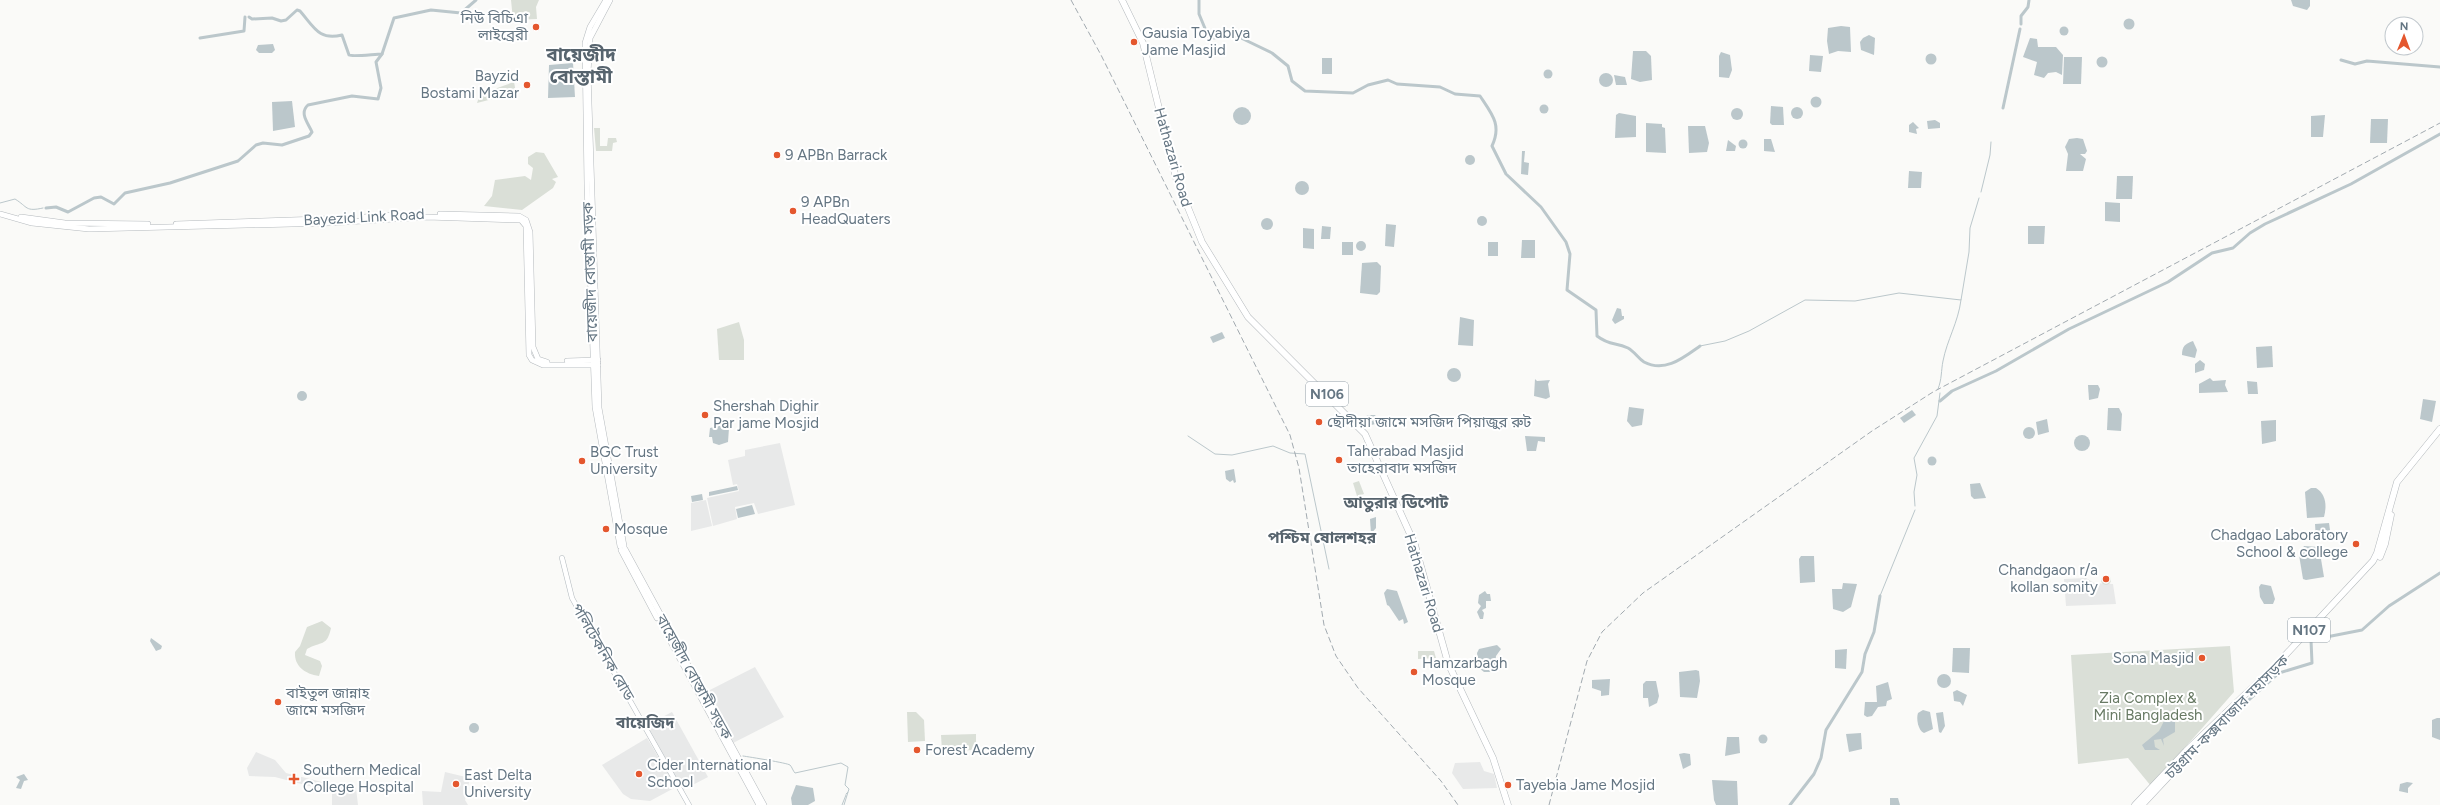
<svg xmlns="http://www.w3.org/2000/svg" width="2440" height="805" viewBox="0 0 2440 805" font-family="Figtree,'Noto Sans Bengali',sans-serif">
<style>
.built{fill:#e8e9e9}
.green{fill:#dadfd7}
.water{fill:#bbc7cb}
.lines{fill:none;stroke-linecap:round;stroke-linejoin:round}
.stream{stroke:#bbc7cb;stroke-width:1}
.canal{stroke:#bbc7cb;stroke-width:3}
.secondary-casing{stroke:#b3babf;stroke-width:5.5}
.primary-casing{stroke:#b5babe;stroke-width:6}
.highway-casing{stroke:#b4b9bd;stroke-width:7}
.secondary{stroke:#fff;stroke-width:4.5}
.primary{stroke:#fff;stroke-width:5}
.highway{stroke:#fff;stroke-width:6}
.rail{stroke:#a2aab0;stroke-width:1;stroke-dasharray:6 3;stroke-linecap:butt}
.poi-dot{fill:#e4572e;stroke:#fff;stroke-width:1.5}
.labels{text-anchor:middle;dominant-baseline:central;stroke-width:4;stroke-linejoin:round;paint-order:stroke}
.shield{fill:#fff;stroke:#939fa8;stroke-width:1}
.shield-label{font-size:14px;font-weight:bold;fill:#657683}
.poi-label{font-size:15px;fill:#657683;stroke:#fff;text-anchor:start}
.street-label{font-size:15px;fill:#657683;stroke:#fff}
.park-label{font-size:15px;fill:#687a64;stroke:#fff}
.neighbourhood-label{font-size:16px;font-weight:bold;fill:#57646e;stroke:#fff}
.district-label{font-size:19px;font-weight:bold;fill:#57646e;stroke:#fff}
</style>
<rect width="100%" height="100%" fill="#fafaf8"/>
<g class="built">
<path d="M 780,443 L 795,505 L 758,514 L 754,503 L 735,507 L 737,519 L 713,526 L 707,498 L 739,491 L 737,484 L 733,485 L 728,460 L 745,456 L 745,450 Z"/>
<path d="M 706,500 L 712,526 L 691,531 L 691,503 Z"/>
<path d="M 2086,578 L 2094,583 L 2113,584 L 2116,604 L 2066,606 L 2064,579 Z"/>
<path d="M 755,667 L 784,717 L 731,744 L 704,693 Z"/>
<path d="M 672,712 L 708,777 L 683,790 L 647,725 Z"/>
<path d="M 647,738 L 676,787 L 650,801 L 631,799 L 623,794 L 602,765 Z"/>
<path d="M 256,752 L 275,760 L 286,773 L 338,786 L 351,784 L 356,788 L 358,805 L 332,805 L 332,792 L 275,777 L 249,776 L 247,768 Z"/>
<path d="M 1480,762 L 1484,771 L 1494,774 L 1497,788 L 1463,789 L 1452,773 L 1455,763 Z"/>
<path d="M 445,772 L 470,778 L 465,800 L 468,805 L 423,805 L 422,791 L 441,792 Z"/>
</g>
<g class="green">
<path d="M 511,0 L 539,0 L 536,7 L 537,19 L 513,20 Z"/>
<path d="M 514,82 L 516,93 L 477,103 L 480,94 Z"/>
<path d="M 594,128 L 600,128 L 600,146 L 607,146 L 608,138 L 616,138 L 617,142 L 613,143 L 612,151 L 596,151 Z"/>
<path d="M 536,152 L 544,153 L 558,177 L 552,179 L 556,182 L 553,188 L 522,210 L 484,206 L 492,196 L 495,180 L 525,176 L 531,180 L 533,168 L 528,164 L 528,157 Z"/>
<path d="M 739,322 L 744,340 L 744,360 L 719,360 L 717,329 Z"/>
<path d="M 1359,481 L 1364,494 L 1357,496 L 1353,483 Z"/>
<circle cx="2106" cy="580" r="5"/>
<path d="M 322,621 L 331,628 C 327,647 321,641 307,649 L 305,655 L 320,661 L 322,666 L 319,676 C 305,674 294,666 295,652 L 300,646 L 307,627 Z"/>
<path d="M 2230,646 L 2234,692 L 2151,786 L 2128,758 L 2078,764 L 2071,655 Z"/>
<path d="M 1418,651 L 1434,651 L 1436,658 L 1418,659 Z"/>
<path d="M 907,712 L 916,712 L 924,720 L 925,741 L 908,742 Z"/>
<path d="M 976,734 L 976,750 L 942,751 L 941,735 Z"/>
</g>
<g class="water">
<path d="M 2291,0 L 2310,0 L 2310,6 L 2307,10 L 2293,6 Z"/>
<circle cx="2129" cy="24" r="5.5"/>
<path d="M 1841,26 L 1850,27 L 1851,52 L 1838,51 L 1829,54 L 1827,41 L 1828,28 Z"/>
<circle cx="2064" cy="31" r="4.5"/>
<path d="M 1869,35 L 1875,38 L 1874,55 L 1861,50 L 1860,42 L 1863,38 Z"/>
<path d="M 2030,38 L 2037,39 L 2038,47 L 2056,47 L 2063,55 L 2062,75 L 2056,72 L 2048,73 L 2044,78 L 2034,75 L 2037,62 L 2023,57 Z"/>
<path d="M 273,44 L 275,50 L 272,53 L 259,53 L 256,50 L 258,45 Z"/>
<path d="M 1633,51 L 1646,51 L 1651,56 L 1652,80 L 1640,82 L 1631,79 Z"/>
<path d="M 1721,52 L 1730,55 L 1732,70 L 1729,78 L 1719,77 L 1719,56 Z"/>
<circle cx="1931" cy="59" r="5.5"/>
<path d="M 1810,55 L 1823,56 L 1821,72 L 1809,71 Z"/>
<circle cx="2102" cy="62" r="5.5"/>
<path d="M 2064,57 L 2082,57 L 2081,84 L 2063,84 Z"/>
<rect x="1322" y="58" width="10" height="16"/>
<path d="M 573,63 L 575,97 L 548,98 L 549,65 Z"/>
<circle cx="1548" cy="74" r="4.5"/>
<circle cx="1606" cy="80" r="7"/>
<path d="M 1614,75 L 1625,77 L 1627,85 L 1616,85 Z"/>
<circle cx="1816" cy="102" r="5.5"/>
<path d="M 292,101 L 295,127 L 273,131 L 272,102 Z"/>
<circle cx="1544" cy="109" r="4.5"/>
<path d="M 1771,106 L 1783,107 L 1784,125 L 1772,125 L 1770,123 Z"/>
<circle cx="1797" cy="113" r="6"/>
<circle cx="1242" cy="116" r="9"/>
<circle cx="1737" cy="114" r="6"/>
<path d="M 1619,113 L 1636,116 L 1636,137 L 1615,138 L 1616,115 Z"/>
<path d="M 2325,115 L 2323,137 L 2311,137 L 2311,116 Z"/>
<path d="M 2371,119 L 2388,119 L 2387,143 L 2370,143 Z"/>
<path d="M 1935,120 L 1940,123 L 1940,128 L 1928,129 L 1927,121 Z"/>
<path d="M 1913,122 L 1919,128 L 1916,129 L 1917,134 L 1909,132 L 1909,125 Z"/>
<path d="M 1646,123 L 1662,124 L 1662,127 L 1665,128 L 1666,153 L 1646,152 Z"/>
<path d="M 1688,126 L 1705,126 L 1709,143 L 1707,152 L 1689,153 Z"/>
<path d="M 2077,138 L 2083,139 L 2087,151 L 2085,154 L 2080,154 L 2086,159 L 2083,171 L 2066,171 L 2068,154 L 2065,147 L 2069,139 Z"/>
<path d="M 1764,139 L 1771,139 L 1775,152 L 1764,151 Z"/>
<circle cx="1743" cy="144" r="4.5"/>
<path d="M 1728,140 L 1736,146 L 1735,151 L 1726,151 Z"/>
<path d="M 1522,151 L 1525,151 L 1524,162 L 1529,163 L 1528,175 L 1521,174 Z"/>
<circle cx="1470" cy="160" r="5"/>
<path d="M 1909,171 L 1922,172 L 1921,188 L 1908,188 Z"/>
<path d="M 2117,176 L 2133,176 L 2132,199 L 2116,199 Z"/>
<circle cx="1302" cy="188" r="7"/>
<path d="M 2105,202 L 2120,203 L 2120,222 L 2105,221 Z"/>
<circle cx="1482" cy="221" r="5"/>
<circle cx="1267" cy="224" r="6"/>
<path d="M 1386,224 L 1396,225 L 1394,247 L 1385,246 Z"/>
<path d="M 1322,226 L 1331,227 L 1330,239 L 1321,239 Z"/>
<path d="M 2028,226 L 2045,226 L 2044,244 L 2028,244 Z"/>
<path d="M 1303,228 L 1314,229 L 1314,249 L 1303,248 Z"/>
<path d="M 1522,240 L 1535,240 L 1535,258 L 1521,258 Z"/>
<circle cx="1361" cy="246" r="5"/>
<rect x="1342" y="242" width="11" height="13"/>
<rect x="1488" y="242" width="10" height="14"/>
<path d="M 1377,262 L 1381,266 L 1380,292 L 1377,295 L 1360,293 L 1362,263 Z"/>
<path d="M 1617,308 L 1621,309 L 1622,316 L 1624,316 L 1624,319 L 1615,324 L 1612,320 Z"/>
<path d="M 1460,317 L 1474,320 L 1473,346 L 1458,345 Z"/>
<path d="M 1222,332 L 1225,338 L 1213,343 L 1210,337 Z"/>
<path d="M 2193,341 L 2197,350 L 2195,358 L 2182,355 C 2182,346 2185,344 2193,341 Z"/>
<path d="M 2272,346 L 2273,367 L 2257,368 L 2256,347 Z"/>
<path d="M 2200,360 L 2205,364 L 2204,370 L 2195,373 L 2195,364 Z"/>
<circle cx="1454" cy="375" r="7"/>
<path d="M 2210,378 L 2213,381 L 2226,380 L 2225,385 L 2228,392 L 2199,393 L 2199,384 Z"/>
<path d="M 1535,379 L 1537,381 L 1550,380 L 1548,384 L 1550,397 L 1546,399 L 1534,396 Z"/>
<path d="M 2247,381 L 2257,382 L 2258,394 L 2248,394 Z"/>
<path d="M 2088,385 L 2098,385 L 2100,389 L 2098,398 L 2089,400 Z"/>
<circle cx="302" cy="396" r="5"/>
<path d="M 2423,399 L 2436,401 L 2432,422 L 2420,419 Z"/>
<path d="M 1629,407 L 1644,409 L 1642,425 L 1632,427 L 1627,421 Z"/>
<path d="M 2108,408 L 2119,408 L 2122,414 L 2121,431 L 2107,430 Z"/>
<path d="M 1912,410 L 1916,415 L 1904,423 L 1900,418 Z"/>
<path d="M 1368,415 L 1375,415 L 1380,423 L 1367,426 L 1365,417 Z"/>
<path d="M 2047,419 L 2049,432 L 2038,435 L 2036,422 Z"/>
<path d="M 2276,420 L 2276,441 L 2262,444 L 2261,421 Z"/>
<path d="M 723,425 L 729,428 L 728,442 L 719,445 L 713,443 L 712,437 L 709,437 L 710,428 Z"/>
<circle cx="2029" cy="433" r="6"/>
<circle cx="2082" cy="443" r="8"/>
<path d="M 1525,436 L 1545,437 L 1545,442 L 1538,441 L 1536,451 L 1527,451 Z"/>
<circle cx="1932" cy="461" r="4.5"/>
<path d="M 1234,469 L 1236,482 L 1234,483 L 1233,480 L 1230,482 L 1226,479 L 1225,471 Z"/>
<path d="M 1980,483 L 1986,498 L 1974,499 L 1971,496 L 1970,484 Z"/>
<path d="M 737,486 L 738,490 L 709,496 L 709,492 Z"/>
<path d="M 2311,488 L 2316,488 C 2326,494 2327,506 2324,517 L 2307,518 L 2305,492 Z"/>
<path d="M 702,494 L 703,500 L 692,502 L 691,496 Z"/>
<path d="M 752,505 L 755,514 L 738,518 L 736,509 Z"/>
<path d="M 1376,517 L 1376,528 L 1371,534 L 1370,519 Z"/>
<path d="M 2329,523 L 2331,537 L 2316,539 L 2315,524 Z"/>
<path d="M 2304,546 L 2319,547 L 2324,577 L 2306,580 L 2303,579 L 2299,555 Z"/>
<path d="M 1801,556 L 1814,556 L 1815,582 L 1800,583 L 1799,559 Z"/>
<path d="M 1843,583 L 1857,584 L 1851,607 L 1843,612 L 1833,609 L 1832,589 L 1842,589 Z"/>
<path d="M 2261,584 L 2271,586 L 2275,599 L 2273,604 L 2264,604 L 2260,597 L 2259,587 Z"/>
<path d="M 1387,589 L 1397,591 L 1408,622 L 1404,624 L 1403,619 L 1399,621 L 1389,606 L 1387,605 L 1384,593 Z"/>
<path d="M 1485,591 L 1487,594 L 1490,594 L 1491,601 L 1486,601 L 1486,608 L 1482,610 L 1484,613 L 1483,619 L 1480,619 L 1477,612 L 1481,606 L 1478,603 L 1479,595 Z"/>
<path d="M 151,638 L 162,646 L 161,649 L 156,651 L 150,641 Z"/>
<path d="M 1497,645 L 1501,649 L 1496,656 L 1494,672 L 1484,672 L 1479,668 L 1477,653 L 1479,649 Z"/>
<path d="M 1953,648 L 1970,648 L 1969,673 L 1952,672 Z"/>
<path d="M 1847,649 L 1846,669 L 1835,668 L 1835,650 Z"/>
<path d="M 1696,670 L 1699,671 L 1700,681 L 1697,698 L 1680,697 L 1679,672 Z"/>
<circle cx="1944" cy="681" r="7"/>
<path d="M 1610,679 L 1609,695 L 1601,696 L 1601,691 L 1592,688 L 1592,680 Z"/>
<path d="M 1646,681 L 1656,681 L 1659,696 L 1657,703 L 1649,707 L 1648,698 L 1643,698 L 1643,684 Z"/>
<path d="M 1888,682 L 1892,699 L 1887,701 L 1886,706 L 1878,707 L 1872,716 L 1867,717 L 1864,715 L 1865,702 L 1877,702 L 1876,686 Z"/>
<path d="M 1957,690 L 1967,695 L 1963,706 L 1960,702 L 1954,701 L 1953,692 Z"/>
<path d="M 1923,710 L 1930,712 L 1933,729 L 1924,733 C 1918,731 1916,718 1918,713 Z"/>
<path d="M 1943,712 L 1945,726 L 1941,733 L 1939,732 L 1936,713 Z"/>
<path d="M 2168,713 L 2175,716 L 2175,732 L 2163,739 L 2164,746 L 2161,739 L 2154,740 L 2155,747 L 2160,750 L 2145,750 L 2142,745 L 2159,731 Z"/>
<path d="M 2437,718 L 2440,718 L 2440,740 L 2432,737 L 2432,720 Z"/>
<circle cx="474" cy="728" r="5"/>
<path d="M 1861,733 L 1862,749 L 1849,752 L 1846,734 Z"/>
<circle cx="1763" cy="739" r="4.5"/>
<path d="M 1727,737 L 1739,737 L 1740,753 L 1725,756 Z"/>
<path d="M 1684,753 L 1690,754 L 1691,765 L 1683,769 L 1679,754 Z"/>
<path d="M 24,774 L 28,780 L 24,781 L 21,789 L 16,788 L 20,780 L 16,777 Z"/>
<path d="M 1712,780 L 1737,781 L 1738,805 L 1716,805 L 1714,800 Z"/>
<path d="M 2407,782 L 2413,783 L 2408,788 L 2408,793 L 2399,791 L 2400,784 Z"/>
<path d="M 796,785 L 813,788 L 815,801 L 808,805 L 792,805 L 791,798 Z"/>
<path d="M 1890,798 L 1898,798 L 1900,805 L 1890,805 Z"/>
</g>
<g class="lines">
<g class="stream">
<path d="M 1981,192 L 1990,155 L 1991,142"/>
<path d="M 0,203 L 15,199 C 28,207 25,212 43,208"/>
<path d="M 1700,346 L 1725,341 L 1749,331 L 1805,300 L 1855,301 L 1899,293 L 1961,300 L 1969,252 L 1970,228 L 1979,198"/>
<path d="M 1938,389 C 1942,379 1941,371 1943,361 C 1947,340 1958,323 1961,300"/>
<path d="M 1188,436 L 1215,454 L 1232,455 L 1273,446 L 1290,453 L 1305,454 L 1329,569"/>
<path d="M 1915,506 L 1914,492 L 1917,475 L 1914,458 L 1937,416 L 1940,393"/>
<path d="M 1880,596 L 1915,510"/>
<path d="M 743,756 C 750,757 787,763 790,765 C 792,767 793,771 795,773 L 841,763 L 848,767 L 845,785 L 849,789 L 848,792"/>
<path d="M 842,805 L 846,795"/>
<path d="M 844,805 L 848,792 L 846,794"/>
</g>
<g class="canal">
<path d="M 1199,0 L 1199,14 L 1209,38 L 1239,37 L 1272,53 L 1288,66 L 1292,81 L 1305,91 L 1353,93 L 1368,85 L 1388,80 L 1397,84 L 1440,87 L 1455,94 L 1480,96 C 1492,114 1502,125 1492,146 L 1506,174 L 1541,207 L 1566,242 L 1570,254 L 1567,290 L 1596,310 L 1597,336 C 1610,346 1615,342 1628,348 C 1635,352 1638,358 1644,362 C 1665,373 1683,358 1700,346"/>
<path d="M 249,17 L 252,19 L 272,18 L 281,21 L 286,20 L 297,10 L 300,11 C 314,27 319,41 342,35 L 349,55 C 353,57 375,54 382,54 L 394,18 L 431,10 L 461,13 L 476,0"/>
<path d="M 2021,24 L 2021,16 L 2028,7 L 2029,0"/>
<path d="M 200,38 L 244,31 L 245,17"/>
<path d="M 2341,60 L 2355,64 L 2367,61 L 2440,67"/>
<path d="M 2003,108 L 2020,29"/>
<path d="M 46,208 L 56,207 L 68,212 L 94,198 L 101,197 L 114,204 L 125,193 L 170,183 L 238,161 L 256,145 L 263,143 L 282,145 L 309,136 L 312,132 C 308,123 299,113 308,105 L 352,96 L 378,99 L 381,88 L 376,62 L 382,54"/>
<path d="M 1940,401 L 1952,391 L 1996,371 L 2069,329 L 2168,282 L 2212,253 L 2233,248 L 2250,233 L 2265,224 L 2351,184 L 2440,134"/>
<path d="M 2241,707 L 2279,673 L 2312,663 L 2311,640 L 2362,630 L 2389,606 L 2440,573"/>
<path d="M 1790,805 L 1814,774 L 1821,758 L 1826,730 L 1862,672 L 1865,654 L 1874,632 L 1880,596"/>
</g>
<defs>
<path id="secondary" d="M 562,558 L 572,598 L 689,805"/>
<g id="primary">
<path d="M 606,0 L 590,27 L 585,43 L 587,184 L 595,407 L 620,546"/>
<path d="M 610,0 L 590,38 L 588,73 L 599,408 L 624,546"/>
<path d="M 0,214 L 32,223 L 89,229 L 329,223 L 427,217 L 521,220 L 526,226 L 529,355 L 532,360 L 543,365 L 598,365"/>
<path d="M 440,214 L 519,216 L 526,220 L 530,232 L 533,347 L 538,359 L 547,362"/>
<path d="M 21,217 L 65,223 L 148,224"/>
<path d="M 364,217 L 396,215"/>
<path d="M 176,224 L 350,218"/>
<path d="M 567,361 L 598,360"/>
<path d="M 625,549 L 764,805"/>
<path d="M 621,550 L 657,618"/>
<path d="M 666,633 L 759,805"/>
</g>
<g id="highway">
<path d="M 1122,0 L 1143,43 L 1176,178 L 1202,242 L 1248,317 L 1365,434 L 1415,545 L 1448,663 L 1493,758 L 1508,805"/>
<path d="M 2380,557 L 2385,544 L 2391,515"/>
<path d="M 2135,805 L 2186,751 L 2277,664 L 2373,561 L 2377,553 L 2397,482 L 2440,429"/>
<path d="M 2142,805 L 2170,775"/>
</g>
</defs>
<use href="#secondary" class="secondary-casing"/>
<use href="#primary" class="primary-casing"/>
<use href="#highway" class="highway-casing"/>
<use href="#secondary" class="secondary"/>
<use href="#primary" class="primary"/>
<use href="#highway" class="highway"/>
<g class="rail">
<path d="M 1071,0 L 1101,55 L 1290,435 L 1299,468 L 1324,625 L 1336,656 L 1358,688 L 1441,781 L 1458,805"/>
<path d="M 1549,805 L 1587,661 L 1602,632 L 1643,593 L 1872,431 L 1933,392 L 2440,123"/>
</g>
</g>
<g class="poi-dot">
<circle cx="536" cy="27" r="4"/>
<circle cx="1134" cy="42" r="4"/>
<circle cx="527" cy="85" r="4"/>
<circle cx="777" cy="155" r="4"/>
<circle cx="793" cy="211" r="4"/>
<circle cx="705" cy="415" r="4"/>
<circle cx="1319" cy="422" r="4"/>
<circle cx="1339" cy="460" r="4"/>
<circle cx="582" cy="461" r="4"/>
<circle cx="606" cy="529" r="4"/>
<circle cx="2356" cy="544" r="4"/>
<circle cx="2106" cy="579" r="4"/>
<circle cx="2202" cy="658" r="4"/>
<circle cx="1414" cy="672" r="4"/>
<circle cx="278" cy="702" r="4"/>
<circle cx="917" cy="750" r="4"/>
<circle cx="639" cy="774" r="4"/>
<path d="M292 773h4v4h4v4h-4v4h-4v-4h-4v-4h4z"/>
<circle cx="456" cy="784" r="4"/>
<circle cx="1508" cy="785" r="4"/>
</g>
<g class="labels">
<g class="shield">
<rect x="1306" y="382" width="42" height="24" rx="3"/>
<rect x="2288" y="618" width="42" height="24" rx="3"/>
</g>
<g class="shield-label">
<text x="1327" y="394">N106</text>
<text x="2309" y="630">N107</text>
</g>
<g class="poi-label">
<text x="528" y="18" text-anchor="end">নিউ বিচিএা<tspan x="528" dy="17">লাইব্রেরী</tspan></text>
<text x="1142" y="33">Gausia Toyabiya<tspan x="1142" dy="17">Jame Masjid</tspan></text>
<text x="519" y="76" text-anchor="end">Bayzid<tspan x="519" dy="17">Bostami Mazar</tspan></text>
<text x="785" y="155">9 APBn Barrack</text>
<text x="801" y="202">9 APBn<tspan x="801" dy="17">HeadQuaters</tspan></text>
<text x="713" y="406">Shershah Dighir<tspan x="713" dy="17">Par jame Mosjid</tspan></text>
<text x="1327" y="422">ছৌদীয়া জামে মসজিদ পিয়াজুর রুট</text>
<text x="1347" y="451">Taherabad Masjid<tspan x="1347" dy="17">তাহেরাবাদ মসজিদ</tspan></text>
<text x="590" y="452">BGC Trust<tspan x="590" dy="17">University</tspan></text>
<text x="614" y="529">Mosque</text>
<text x="2348" y="535" text-anchor="end">Chadgao Laboratory<tspan x="2348" dy="17">School &amp; college</tspan></text>
<text x="2098" y="570" text-anchor="end">Chandgaon r/a<tspan x="2098" dy="17">kollan somity</tspan></text>
<text x="2194" y="658" text-anchor="end">Sona Masjid</text>
<text x="1422" y="663">Hamzarbagh<tspan x="1422" dy="17">Mosque</tspan></text>
<text x="286" y="693">বাইতুল জান্নাহ<tspan x="286" dy="17">জামে মসজিদ</tspan></text>
<text x="925" y="750">Forest Academy</text>
<text x="647" y="765">Cider International<tspan x="647" dy="17">School</tspan></text>
<text x="303" y="770">Southern Medical<tspan x="303" dy="17">College Hospital</tspan></text>
<text x="464" y="775">East Delta<tspan x="464" dy="17">University</tspan></text>
<text x="1516" y="785">Tayebia Jame Mosjid</text>
</g>
<g class="street-label">
<text transform="translate(1173 157) rotate(74)">Hathazari Road</text>
<text transform="translate(364 217) rotate(-3)">Bayezid Link Road</text>
<text transform="translate(590 272) rotate(-92)">বায়েজীদ বোস্তামী সড়ক</text>
<text transform="translate(1424 583) rotate(73)">Hathazari Road</text>
<text transform="translate(603 652) rotate(60)">পলিটেকনিক রোড</text>
<text transform="translate(694 677) rotate(61)">বায়েজীদ বোস্তামী সড়ক</text>
<text transform="translate(2227 717) rotate(-45)">চট্টগ্রাম-কক্সবাজার মহাসড়ক</text>
</g>
<g class="park-label">
<text x="2148" y="698">Zia Complex &amp;<tspan x="2148" dy="17">Mini Bangladesh</tspan></text>
</g>
<g class="neighbourhood-label">
<text x="1396" y="502">আতুরার ডিপোট</text>
<text x="1322" y="537">পশ্চিম ষোলশহর</text>
<text x="645" y="722">বায়েজিদ</text>
</g>
<g class="district-label">
<text x="581" y="54">বায়েজীদ<tspan x="581" dy="22">বোস্তামী</tspan></text>
</g>
</g>
<g transform="translate(2404 36) rotate(1)"><circle r="19" fill="#ffffff" stroke="#c1c8cd"/>
<path d="M0-3L7 15L0 10L-7 15Z" fill="#e4572e"/>
<text y="-6" font-size="11" font-weight="bold" text-anchor="middle" fill="#657683">N</text>
</g>
</svg>
